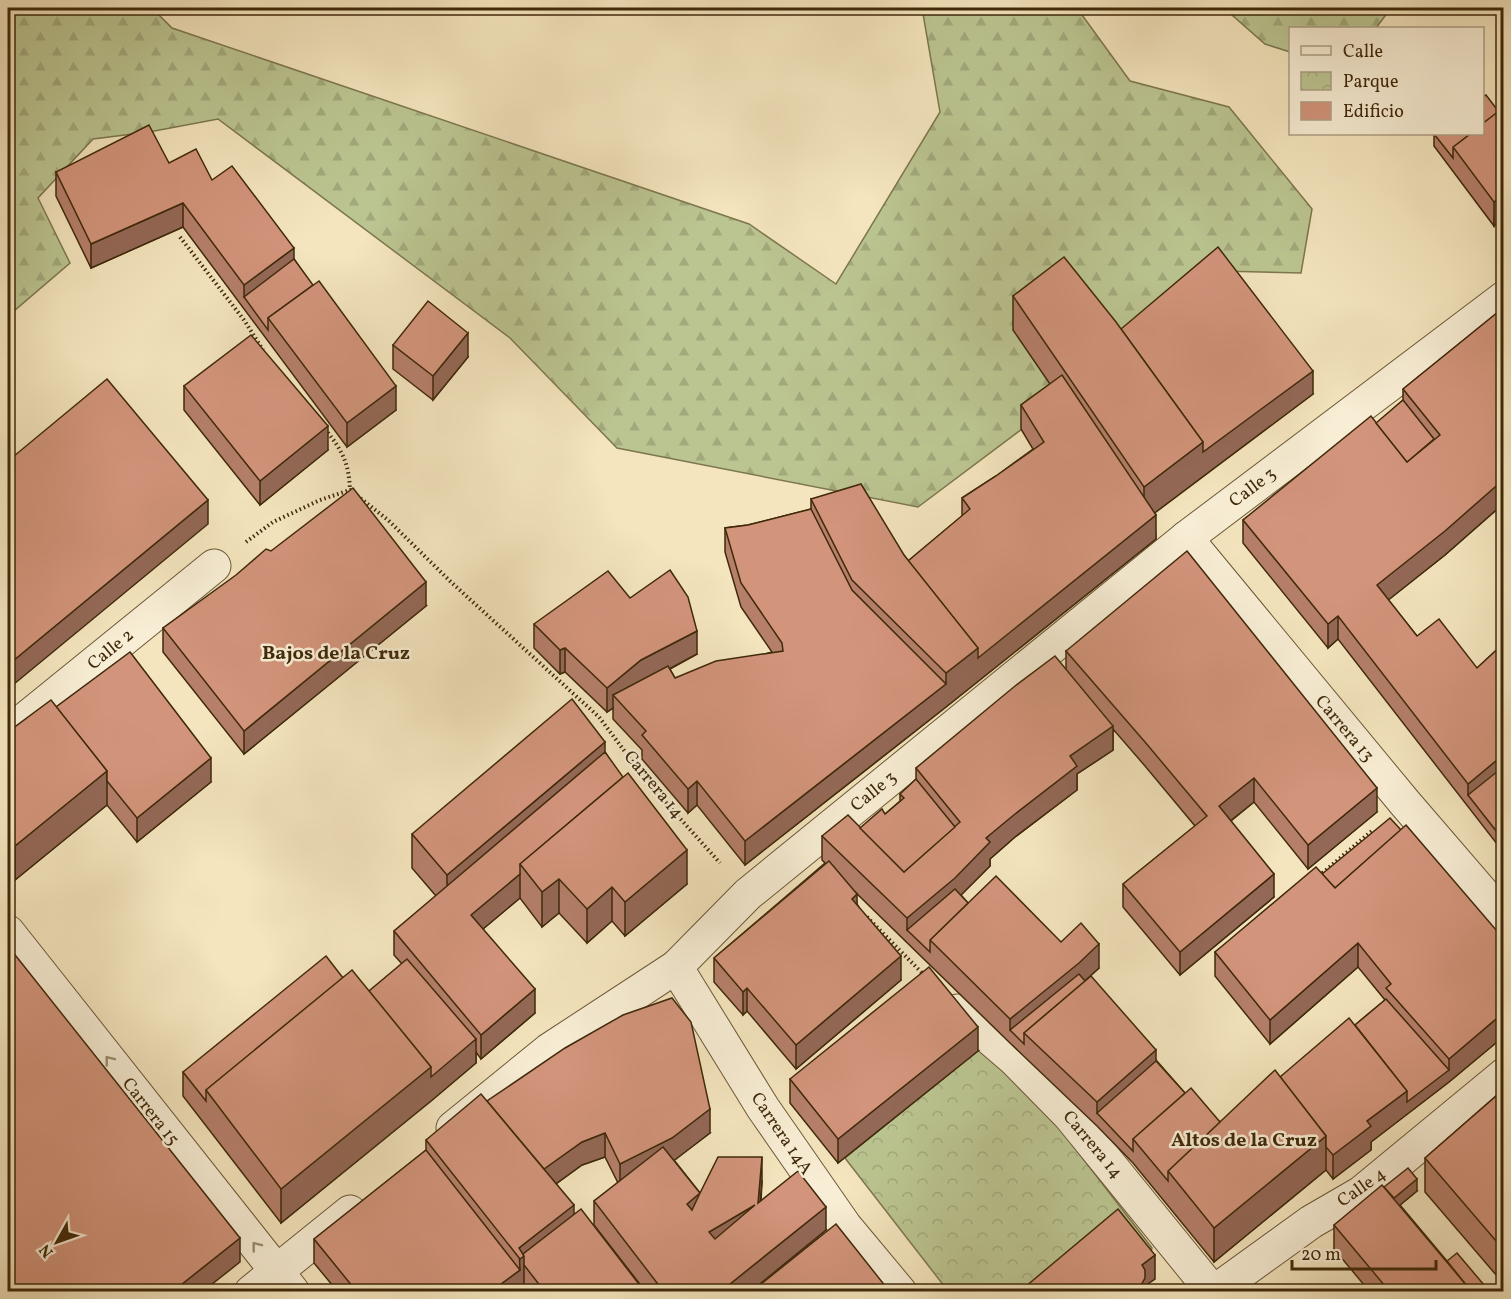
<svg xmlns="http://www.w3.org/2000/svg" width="1511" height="1299" viewBox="0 0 1511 1299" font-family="Vollkorn,serif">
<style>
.forest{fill:url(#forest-firs);stroke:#7d774e;stroke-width:1.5}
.park{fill:url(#park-crowns);stroke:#7d774e;stroke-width:1.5}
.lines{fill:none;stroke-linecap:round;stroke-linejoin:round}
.minor-casing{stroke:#6c5837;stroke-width:35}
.path{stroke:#3f290a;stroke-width:4;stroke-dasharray:1.5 3;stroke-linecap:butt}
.minor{stroke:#f8eed5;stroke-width:33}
.wall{fill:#b57f6a;stroke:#3f290a;stroke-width:1.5}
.shaded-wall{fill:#936856;stroke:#3f290a;stroke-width:1.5}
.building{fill:#d2947b;stroke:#3f290a;stroke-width:1.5;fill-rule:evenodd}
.oneway{stroke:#9c8c70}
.labels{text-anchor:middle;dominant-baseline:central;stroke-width:5;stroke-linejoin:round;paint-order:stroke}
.street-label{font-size:18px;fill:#3f290a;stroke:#f8eed5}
.neighbourhood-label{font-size:20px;font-weight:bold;fill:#3f290a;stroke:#f8eed5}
</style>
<defs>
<pattern id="forest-firs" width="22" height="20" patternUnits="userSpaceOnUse" patternTransform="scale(1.5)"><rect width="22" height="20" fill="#bbc591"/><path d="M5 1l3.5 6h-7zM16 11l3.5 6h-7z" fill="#a2a97c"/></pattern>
<pattern id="park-crowns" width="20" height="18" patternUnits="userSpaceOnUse" patternTransform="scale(1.5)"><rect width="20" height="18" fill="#bbc591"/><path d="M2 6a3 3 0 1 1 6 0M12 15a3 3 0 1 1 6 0" fill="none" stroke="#a2a97c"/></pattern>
</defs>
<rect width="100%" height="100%" fill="#f4e5be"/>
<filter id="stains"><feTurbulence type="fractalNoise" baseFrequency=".00333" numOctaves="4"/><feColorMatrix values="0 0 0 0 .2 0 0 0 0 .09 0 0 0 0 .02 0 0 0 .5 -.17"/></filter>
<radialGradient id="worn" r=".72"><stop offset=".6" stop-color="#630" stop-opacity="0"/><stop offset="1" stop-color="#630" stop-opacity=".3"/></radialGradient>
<g class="forest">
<path d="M 8,8 L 152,8 L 172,28 L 749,224 L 836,284 L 940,112 L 922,8 L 1077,8 L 1130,81 L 1229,107 L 1312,209 L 1301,273 L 1218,271 L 1062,399 L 918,507 L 617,448 L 510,338 L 218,119 L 149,132 L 93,139 L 38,198 L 70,263 L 8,316 Z"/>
<path d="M 1224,8 L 1391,8 L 1376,28 L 1290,28 L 1290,52 L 1265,44 Z"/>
</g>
<path class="park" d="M 986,1044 L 1057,1125 L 1152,1248 L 1147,1267 L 1048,1291 L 948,1291 L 845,1158 Z"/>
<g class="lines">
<defs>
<g id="minor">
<path d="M 1186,538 L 1405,803 L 1504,918"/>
<path d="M 8,733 L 214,566"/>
<path d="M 8,932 L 293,1292"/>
<path d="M 676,967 L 763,1108 L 845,1226 L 900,1292"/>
<path d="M 958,1011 L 1014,1059 L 1070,1116 L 1213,1292"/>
<path d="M 453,1128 L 549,1050 L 676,967 L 748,894 L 1186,538 L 1504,298"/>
<path d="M 251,1292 L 350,1212"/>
<path d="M 1214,1292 L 1311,1222 L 1361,1193 L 1504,1075"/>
</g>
</defs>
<use href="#minor" class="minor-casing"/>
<g class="path">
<path d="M 180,237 L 244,320 L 263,350"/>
<path d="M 325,429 C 342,450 349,463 350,490"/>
<path d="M 246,542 L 273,522 L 320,500 L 350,490 L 388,520 L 452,583 L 599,717 L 650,785 L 720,863"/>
<path d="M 1319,876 L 1373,830"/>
<path d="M 867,917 L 925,976"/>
</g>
<use href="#minor" class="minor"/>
</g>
<g class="wall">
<path d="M 1499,112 L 1494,226 L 1434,146 L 1434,134 Z"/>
<path d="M 169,163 L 212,180 L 294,259 L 396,410 L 347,447 L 183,227 L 91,268 L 56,196 L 56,172 Z"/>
<path d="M 1013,296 L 1121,329 L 1313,394 L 1154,513 L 1156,539 L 946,707 L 745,865 L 697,805 L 688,813 L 642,759 L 642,750 L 613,719 L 613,708 L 607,712 L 565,672 L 560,674 L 534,648 L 534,624 L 630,598 L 697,654 L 670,669 L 675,678 L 772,652 L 741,607 L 725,552 L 725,528 L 748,525 L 811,509 L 811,499 L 904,555 L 908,561 L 962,516 L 962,498 L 996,476 L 1033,449 L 1021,429 L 1021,405 L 1050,384 L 1013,330 Z"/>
<path d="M 1503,308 L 1503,504 L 1445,555 L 1388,600 L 1417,636 L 1477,668 L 1503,644 L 1497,844 L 1338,639 L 1328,648 L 1243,543 L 1243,520 L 1377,423 L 1403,400 L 1403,389 Z"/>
<path d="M 393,345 L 468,357 L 433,400 L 393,369 Z"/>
<path d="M 184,386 L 328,450 L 260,505 L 184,410 Z"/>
<path d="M 426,606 L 244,754 L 163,652 L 163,628 Z"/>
<path d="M 1066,651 L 1377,812 L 1308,869 L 1254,802 L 1231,821 L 1274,897 L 1180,975 L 1123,907 L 1123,884 L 1195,826 L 1145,766 L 1113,729 L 1113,750 L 1077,774 L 1077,790 L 1015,837 L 990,859 L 990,866 L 961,895 L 968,903 L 1061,942 L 1099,968 L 1086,980 L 1185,1093 L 1220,1122 L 1280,1077 L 1355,1025 L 1385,1000 L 1358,967 L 1270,1044 L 1215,976 L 1215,952 L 1322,874 L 1503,938 L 1503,1037 L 1449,1082 L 1371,1142 L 1371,1150 L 1333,1179 L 1326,1170 L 1214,1262 L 1133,1163 L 1097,1126 L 1010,1043 L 855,892 L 857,904 L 901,980 L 796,1069 L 747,1011 L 743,1015 L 714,982 L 714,958 L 825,863 L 822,860 L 822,836 L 860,828 L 885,814 L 900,801 L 900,794 L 916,779 L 916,768 L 1066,669 Z"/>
<path d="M 56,707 L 211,782 L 137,842 L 107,805 L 15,880 L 8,871 L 8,732 Z"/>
<path d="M 605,752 L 687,884 L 625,936 L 612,921 L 587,943 L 559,913 L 542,927 L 520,898 L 483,929 L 535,1013 L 481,1059 L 476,1052 L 476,1063 L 431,1101 L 281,1223 L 183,1096 L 183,1072 L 369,991 L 402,964 L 394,955 L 394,931 L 436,896 L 412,868 L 412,834 Z"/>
<path d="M 978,1051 L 838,1163 L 790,1103 L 790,1079 Z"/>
<path d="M 1503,1090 L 1503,1283 L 1425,1192 L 1425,1158 Z"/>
<path d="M 487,1101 L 710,1133 L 674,1160 L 700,1193 L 762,1181 L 761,1202 L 826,1230 L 750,1292 L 646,1292 L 594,1225 L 594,1201 L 618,1183 L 605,1157 L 582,1165 L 556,1184 L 574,1214 L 645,1292 L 526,1292 L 524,1289 L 522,1292 L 338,1292 L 314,1263 L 314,1239 L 426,1150 L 426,1140 Z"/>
<path d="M 1384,1187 L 1417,1191 L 1400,1205 L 1447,1261 L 1490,1292 L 1370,1292 L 1334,1249 L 1334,1225 Z"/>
</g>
<g class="shaded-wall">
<path d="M 1503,195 L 1503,219 L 1494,226 L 1494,202 Z"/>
<path d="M 183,203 L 183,227 L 91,268 L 91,244 Z"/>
<path d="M 294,248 L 294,272 L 244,297 L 244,285 Z"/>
<path d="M 468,333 L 468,357 L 433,400 L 433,376 Z"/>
<path d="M 1313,371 L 1313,394 L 1144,521 L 1144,487 L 1203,442 Z"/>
<path d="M 396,386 L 396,410 L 347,447 L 347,423 Z"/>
<path d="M 328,426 L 328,450 L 260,505 L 260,481 Z"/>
<path d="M 1503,480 L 1503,504 L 1445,555 L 1377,609 L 1377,585 Z"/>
<path d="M 208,500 L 208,524 L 8,689 L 8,665 Z"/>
<path d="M 1156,515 L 1156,539 L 946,707 L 745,865 L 745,841 L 946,684 L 946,673 L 978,648 Z"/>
<path d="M 426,582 L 426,606 L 244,754 L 244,731 Z"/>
<path d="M 1338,616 L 1338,639 L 1328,648 L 1328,624 Z"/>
<path d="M 697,631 L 697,654 L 641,684 L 613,695 L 613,708 L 607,712 L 607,688 L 641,660 Z"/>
<path d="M 565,648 L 565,672 L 560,674 L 560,650 Z"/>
<path d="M 1113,726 L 1113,750 L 1077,774 L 1077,790 L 1015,837 L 990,859 L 990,866 L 955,901 L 907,930 L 907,918 L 986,838 L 1070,756 Z"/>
<path d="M 605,742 L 605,776 L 447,909 L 447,875 Z"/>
<path d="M 1503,755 L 1503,779 L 1468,795 L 1468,784 Z"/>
<path d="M 211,758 L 211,782 L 137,842 L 137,818 Z"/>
<path d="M 107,771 L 107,805 L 15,880 L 15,846 Z"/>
<path d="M 1254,778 L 1254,802 L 1219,830 L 1219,806 Z"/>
<path d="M 697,781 L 697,805 L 688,813 L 688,789 Z"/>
<path d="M 1377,788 L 1377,812 L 1308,869 L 1308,845 Z"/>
<path d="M 1503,826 L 1503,839 L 1497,844 L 1497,832 Z"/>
<path d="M 687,850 L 687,884 L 625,936 L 625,902 Z"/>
<path d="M 520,874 L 520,898 L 471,939 L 471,915 Z"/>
<path d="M 1274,874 L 1274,897 L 1180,975 L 1180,952 Z"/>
<path d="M 559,879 L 559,913 L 542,927 L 542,892 Z"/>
<path d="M 612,887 L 612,921 L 587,943 L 587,909 Z"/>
<path d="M 857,894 L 857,918 L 852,899 Z"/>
<path d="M 1358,943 L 1358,967 L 1270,1044 L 1270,1020 Z"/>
<path d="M 1099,944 L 1099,968 L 1079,986 L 1010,1030 L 1010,1019 Z"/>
<path d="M 901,956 L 901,980 L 796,1069 L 796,1045 Z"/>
<path d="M 747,988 L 747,1011 L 743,1015 L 743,992 Z"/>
<path d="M 535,989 L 535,1013 L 481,1059 L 481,1035 Z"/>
<path d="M 1503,1013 L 1503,1037 L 1449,1082 L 1371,1142 L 1371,1150 L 1333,1179 L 1333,1155 L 1367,1121 L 1407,1091 L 1449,1070 L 1449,1059 Z"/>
<path d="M 978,1027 L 978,1051 L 838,1163 L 838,1139 Z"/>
<path d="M 476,1039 L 476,1063 L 431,1101 L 281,1223 L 281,1189 L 431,1067 Z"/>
<path d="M 1156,1050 L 1156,1073 L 1097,1113 L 1097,1102 Z"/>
<path d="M 710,1109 L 710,1133 L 672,1162 L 620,1188 L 620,1164 Z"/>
<path d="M 605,1133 L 605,1157 L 582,1165 L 539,1196 L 539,1172 L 582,1142 Z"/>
<path d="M 1326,1136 L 1326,1170 L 1214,1262 L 1214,1228 Z"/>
<path d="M 762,1157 L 762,1181 L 758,1227 L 758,1203 Z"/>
<path d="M 1417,1179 L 1417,1191 L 1388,1215 L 1388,1203 Z"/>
<path d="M 700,1193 L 687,1228 L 687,1204 Z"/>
<path d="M 574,1205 L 574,1239 L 524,1265 L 524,1290 L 522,1292 L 493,1292 L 493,1290 L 520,1270 L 519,1248 Z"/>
<path d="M 755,1205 L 709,1256 L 709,1232 Z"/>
<path d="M 826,1207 L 826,1230 L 750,1292 L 720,1292 Z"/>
<path d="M 240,1238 L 240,1262 L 202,1292 L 172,1292 Z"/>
<path d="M 1155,1255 L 1155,1279 L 1145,1286 L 1145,1292 L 1137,1292 L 1142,1265 Z"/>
</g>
<g class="building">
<path d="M 1486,95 L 1499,112 L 1482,124 L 1482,97 Z"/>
<path d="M 1503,108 L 1503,195 L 1494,202 L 1453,147 L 1470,134 L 1482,134 L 1482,124 Z"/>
<path d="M 149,125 L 169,163 L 196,149 L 212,180 L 232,166 L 294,248 L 244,285 L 183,203 L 91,244 L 56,172 Z"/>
<path d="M 1434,134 L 1470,134 L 1453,147 L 1453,158 Z"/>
<path d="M 1218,247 L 1313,371 L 1203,452 L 1203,442 L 1121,329 Z"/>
<path d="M 1064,257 L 1116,322 L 1203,442 L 1144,487 L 1013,296 Z"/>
<path d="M 294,259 L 313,285 L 268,318 L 268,330 L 244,297 Z"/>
<path d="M 319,281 L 396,386 L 347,423 L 268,318 Z"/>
<path d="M 428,301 L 468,333 L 433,376 L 393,345 Z"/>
<path d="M 1503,308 L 1503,480 L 1445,531 L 1377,585 L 1417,636 L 1439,619 L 1477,668 L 1503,644 L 1503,755 L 1468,784 L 1338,616 L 1328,624 L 1243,520 L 1371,416 L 1407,462 L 1440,435 L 1403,389 Z"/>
<path d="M 251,335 L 328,426 L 260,481 L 184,386 Z"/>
<path d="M 1062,375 L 1156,515 L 978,658 L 978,648 L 908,561 L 970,509 L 962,498 L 996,476 L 1044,442 L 1021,405 Z"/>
<path d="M 107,379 L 208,500 L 8,665 L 8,461 Z"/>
<path d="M 1403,400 L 1434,439 L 1407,462 L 1376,423 Z"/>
<path d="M 861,484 L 904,555 L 978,648 L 946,673 L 852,580 L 811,499 Z"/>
<path d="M 353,488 L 426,582 L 244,731 L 163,628 L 236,575 L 266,549 L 271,551 Z"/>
<path d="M 811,509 L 852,590 L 946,684 L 745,841 L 697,781 L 688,789 L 642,735 L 646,731 L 613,695 L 668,666 L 675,678 L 716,661 L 783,651 L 782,643 L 741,583 L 725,528 L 748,525 Z"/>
<path d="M 1187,551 L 1377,788 L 1308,845 L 1254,778 L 1219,806 L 1274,874 L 1180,952 L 1123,884 L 1207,816 L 1145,742 L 1066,651 Z"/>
<path d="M 670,570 L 688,597 L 697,631 L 641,660 L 607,688 L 565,648 L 560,650 L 534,624 L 608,571 L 630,598 Z"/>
<path d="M 130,652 L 211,758 L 137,818 L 107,781 L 107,771 L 56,707 Z"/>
<path d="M 1055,656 L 1113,726 L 1070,756 L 1077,766 L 1015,814 L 986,838 L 990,842 L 955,878 L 907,918 L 822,836 L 848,815 L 904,872 L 960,822 L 916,768 L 1015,686 Z"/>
<path d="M 572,699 L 605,742 L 447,875 L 412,834 Z"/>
<path d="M 51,700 L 107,771 L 15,846 L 8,836 L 8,732 Z"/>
<path d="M 605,752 L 623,777 L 520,864 L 520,874 L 471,915 L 535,989 L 481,1035 L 394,931 Z"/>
<path d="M 1503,767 L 1503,826 L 1497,832 L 1468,795 Z"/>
<path d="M 628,773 L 687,850 L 625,902 L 612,887 L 587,909 L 559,879 L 542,892 L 520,864 Z"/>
<path d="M 916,779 L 955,827 L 904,872 L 860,828 L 882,809 L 885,814 L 904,798 L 900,794 Z"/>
<path d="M 1390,818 L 1401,830 L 1335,888 L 1322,874 Z"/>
<path d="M 1406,825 L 1503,938 L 1503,1013 L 1449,1059 L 1386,988 L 1391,984 L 1358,943 L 1270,1020 L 1215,952 L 1316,867 L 1335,888 Z"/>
<path d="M 829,861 L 857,894 L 852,899 L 901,956 L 796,1045 L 747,988 L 743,992 L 714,958 Z"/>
<path d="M 996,876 L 1061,942 L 1081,923 L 1099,944 L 1079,963 L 1010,1019 L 930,940 Z"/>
<path d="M 955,889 L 968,903 L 930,940 L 930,952 L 907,930 Z"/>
<path d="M 8,946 L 240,1238 L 172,1292 L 8,1292 Z"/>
<path d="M 326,956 L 343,978 L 206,1090 L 206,1101 L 183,1072 Z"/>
<path d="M 407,959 L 476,1039 L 431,1077 L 431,1067 L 369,991 Z"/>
<path d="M 929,967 L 978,1027 L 838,1139 L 790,1079 Z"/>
<path d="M 352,970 L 431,1067 L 281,1189 L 206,1090 Z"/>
<path d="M 1079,974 L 1085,981 L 1024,1033 L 1024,1044 L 1010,1030 Z"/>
<path d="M 1091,976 L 1156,1050 L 1097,1102 L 1024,1033 Z"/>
<path d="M 672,998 L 691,1022 L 710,1109 L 672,1138 L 620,1164 L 605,1133 L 582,1142 L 544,1169 L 487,1101 L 565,1048 L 623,1015 Z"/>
<path d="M 1386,999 L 1449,1070 L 1407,1102 L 1407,1091 L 1355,1025 Z"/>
<path d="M 1349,1018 L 1407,1091 L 1367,1121 L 1371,1126 L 1333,1155 L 1326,1147 L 1326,1136 L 1280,1077 Z"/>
<path d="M 1156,1061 L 1185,1093 L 1133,1139 L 1133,1151 L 1097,1113 Z"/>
<path d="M 1275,1070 L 1326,1136 L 1214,1228 L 1168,1171 Z"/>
<path d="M 1191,1088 L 1220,1122 L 1168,1171 L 1168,1181 L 1133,1139 Z"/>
<path d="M 1503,1090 L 1503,1249 L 1425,1158 Z"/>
<path d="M 481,1094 L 574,1205 L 519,1248 L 524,1256 L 520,1259 L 426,1140 Z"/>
<path d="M 663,1147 L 700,1193 L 718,1157 L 762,1157 L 758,1203 L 798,1171 L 826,1207 L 720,1292 L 664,1292 L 594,1201 ZM 700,1193 L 692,1210 L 687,1204 ZM 755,1205 L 715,1239 L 709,1232 Z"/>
<path d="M 426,1150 L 520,1270 L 493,1290 L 494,1292 L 357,1292 L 314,1239 Z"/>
<path d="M 1408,1168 L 1417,1179 L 1394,1198 L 1384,1187 Z"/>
<path d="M 1382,1185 L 1472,1292 L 1390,1292 L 1334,1225 Z"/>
<path d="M 581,1209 L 645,1292 L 545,1292 L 524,1265 L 524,1256 L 523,1254 Z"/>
<path d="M 1118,1209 L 1155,1255 L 1142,1265 L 1145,1270 L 1145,1278 L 1137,1292 L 1019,1292 Z"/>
<path d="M 836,1224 L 890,1292 L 751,1292 Z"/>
<path d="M 1457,1253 L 1490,1292 L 1472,1292 L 1447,1261 Z"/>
</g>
<defs><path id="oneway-chevron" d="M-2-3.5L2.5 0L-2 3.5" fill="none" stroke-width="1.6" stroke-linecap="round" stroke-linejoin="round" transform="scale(1.5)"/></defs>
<g class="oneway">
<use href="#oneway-chevron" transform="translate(109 1060) rotate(-128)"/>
<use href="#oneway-chevron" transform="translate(256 1246) rotate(-128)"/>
</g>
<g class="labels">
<g class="street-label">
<text transform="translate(1253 488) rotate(-37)">Calle 3</text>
<text transform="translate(111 650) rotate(-39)">Calle 2</text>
<text transform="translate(1344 729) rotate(50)">Carrera 13</text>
<text transform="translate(653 785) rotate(50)">Carrera 14</text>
<text transform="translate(874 792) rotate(-39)">Calle 3</text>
<text transform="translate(150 1112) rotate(52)">Carrera 15</text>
<text transform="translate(781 1134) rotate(56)">Carrera 14A</text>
<text transform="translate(1092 1145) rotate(50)">Carrera 14</text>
<text transform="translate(1362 1188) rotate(-35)">Calle 4</text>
</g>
<g class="neighbourhood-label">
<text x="336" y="654">Bajos de la Cruz</text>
<text x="1244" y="1141">Altos de la Cruz</text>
</g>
</g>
<rect width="1511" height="1299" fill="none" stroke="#f4e5be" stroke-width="30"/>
<rect x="9" y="9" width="1493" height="1281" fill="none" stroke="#3f290a" stroke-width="3"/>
<rect x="15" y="15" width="1481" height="1269" fill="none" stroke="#3f290a" stroke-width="1.5"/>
<rect x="1289" y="27" width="195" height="108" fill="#f8eed5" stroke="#ae9f84" stroke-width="1.5"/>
<rect x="1301" y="46" width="30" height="9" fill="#f8eed5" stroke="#ae9f84" stroke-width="1.5"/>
<text x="1343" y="57" font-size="18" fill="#3f290a">Calle</text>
<rect x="1301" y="72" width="30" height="18" fill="url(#park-crowns)" stroke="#ae9f84" stroke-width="1.5"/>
<text x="1343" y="87" font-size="18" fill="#3f290a">Parque</text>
<rect x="1301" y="102" width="30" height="18" fill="#d2947b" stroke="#ae9f84" stroke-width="1.5"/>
<text x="1343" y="117" font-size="18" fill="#3f290a">Edificio</text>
<g transform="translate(57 1242) rotate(230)" stroke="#f8eed5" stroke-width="4.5" paint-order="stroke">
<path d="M0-4.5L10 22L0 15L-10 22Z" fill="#3f290a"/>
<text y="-9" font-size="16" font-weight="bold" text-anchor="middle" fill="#3f290a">N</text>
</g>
<path d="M1292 1260v9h144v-9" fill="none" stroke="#3f290a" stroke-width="3"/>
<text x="1301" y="1260" font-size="18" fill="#3f290a" stroke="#f8eed5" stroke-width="4.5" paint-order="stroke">20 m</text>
<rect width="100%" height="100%" filter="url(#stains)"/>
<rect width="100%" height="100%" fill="url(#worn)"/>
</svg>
